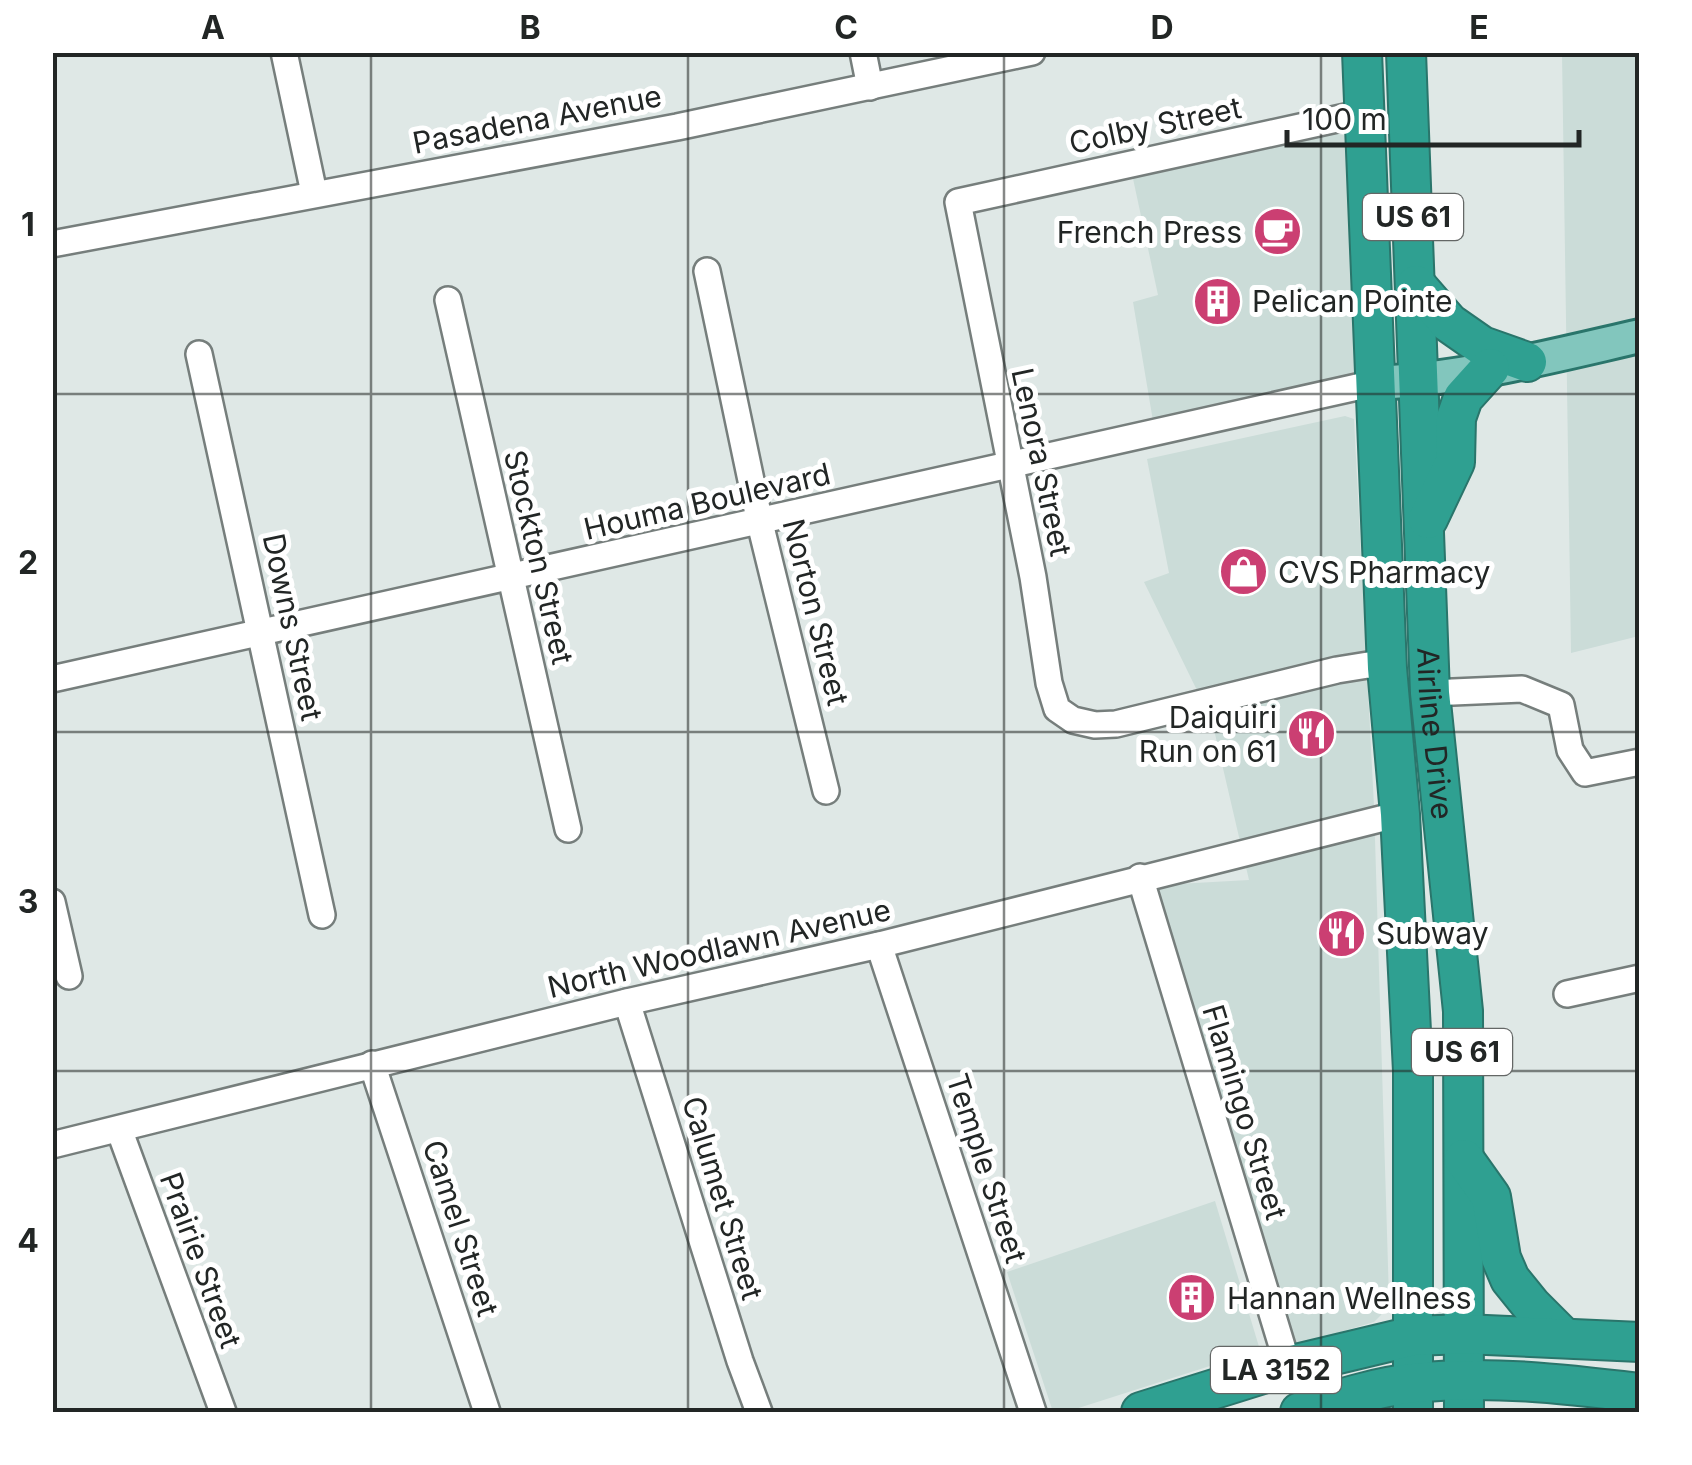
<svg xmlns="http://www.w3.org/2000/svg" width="1692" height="1465" viewBox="0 0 1692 1465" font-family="Inter,sans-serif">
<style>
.built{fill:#cbdcd8}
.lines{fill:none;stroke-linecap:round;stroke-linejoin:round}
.minor-casing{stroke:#767e7c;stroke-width:30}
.major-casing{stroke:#2a756b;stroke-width:38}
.highway-casing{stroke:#2a756b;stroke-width:42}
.minor{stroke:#fff;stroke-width:25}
.major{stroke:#82c6bd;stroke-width:32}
.highway{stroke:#2fa091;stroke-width:38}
.grid{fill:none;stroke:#222625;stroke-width:2.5;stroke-opacity:0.55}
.labels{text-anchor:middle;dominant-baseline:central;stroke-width:10;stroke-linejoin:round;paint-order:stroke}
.shield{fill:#fff;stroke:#646766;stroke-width:2.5}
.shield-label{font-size:28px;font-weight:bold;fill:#222625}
.street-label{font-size:30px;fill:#222625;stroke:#fff}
.poi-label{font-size:30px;fill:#222625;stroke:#fff;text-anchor:start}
.neatline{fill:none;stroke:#222625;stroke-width:4}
.grid-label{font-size:32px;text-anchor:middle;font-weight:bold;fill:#222625}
</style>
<rect width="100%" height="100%" fill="#dfe8e6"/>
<g class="built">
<path d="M 1562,53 L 1640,53 L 1639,636 L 1571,653 Z"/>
<path d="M 1334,133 L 1347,136 L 1357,376 L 1154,427 L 1133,302 L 1158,295 L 1132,174 Z"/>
<path d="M 1345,416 L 1354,419 L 1374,806 L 1389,1299 L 1381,1315 L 1374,1322 L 1293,1346 L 1150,896 L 1159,885 L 1249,880 L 1212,721 L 1144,582 L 1169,573 L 1147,459 Z"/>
<path d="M 1215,1201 L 1260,1350 L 1066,1412 L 1053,1412 L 1007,1272 Z"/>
</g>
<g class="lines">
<defs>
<g id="minor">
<path d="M 284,52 L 314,193"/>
<path d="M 863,52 L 870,87"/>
<path d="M 1364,113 L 958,202 L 1033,577 L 1049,683 L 1057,709 L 1073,720 L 1095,725 L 1116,724 L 1337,670 L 1368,665 L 1387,668"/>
<path d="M 52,244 L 677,127 L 1032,52"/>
<path d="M 707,271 L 760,523 L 826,791"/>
<path d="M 448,300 L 568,829"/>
<path d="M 199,354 L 322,915"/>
<path d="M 52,679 L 1375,383"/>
<path d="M 1430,693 L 1522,689 L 1561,705 L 1570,750 L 1585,773 L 1640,762"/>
<path d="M 1140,877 L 1288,1366"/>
<path d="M 52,902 L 69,976"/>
<path d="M 879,945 L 1033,1412"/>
<path d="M 1567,994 L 1640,978"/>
<path d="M 627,1002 L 740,1361 L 759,1412"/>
<path d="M 372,1064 L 487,1412"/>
<path d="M 119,1129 L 223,1412"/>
<path d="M 52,1145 L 627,1002 L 879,945 L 1400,814"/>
</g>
<path id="major" d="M 1375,383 C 1465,379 1552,356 1640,336"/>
<g id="highway">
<path d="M 1362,52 L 1387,668 L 1400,814 L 1413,1071 L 1413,1412"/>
<path id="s1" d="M 1406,52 L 1430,693 L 1463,1011 L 1464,1412"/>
<path d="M 1416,285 L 1449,323 L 1482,346 L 1527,362"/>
<path d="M 1428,519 L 1455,462 L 1456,418 L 1463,398 L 1490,368"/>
<path d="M 1464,1159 L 1491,1197 L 1501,1258 L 1510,1279 L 1531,1305 L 1563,1337"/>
<path d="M 1141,1412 L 1288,1366 L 1413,1336 L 1464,1334 L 1640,1342"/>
<path d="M 1300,1412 C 1337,1400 1375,1387 1414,1383 C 1488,1375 1565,1384 1640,1393"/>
</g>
</defs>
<use href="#minor" class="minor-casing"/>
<use href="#major" class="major-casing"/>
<use href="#highway" class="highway-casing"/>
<use href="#minor" class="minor"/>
<use href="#major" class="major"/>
<use href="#highway" class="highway"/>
</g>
<path class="grid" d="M 371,52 L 371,1412M 688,52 L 688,1412M 1004,52 L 1004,1412M 1321,52 L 1321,1412M 52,394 L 1640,394M 52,732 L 1640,732M 52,1071 L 1640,1071"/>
<defs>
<symbol id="cafe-disc" viewBox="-11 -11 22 22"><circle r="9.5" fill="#cb3f72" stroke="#fff"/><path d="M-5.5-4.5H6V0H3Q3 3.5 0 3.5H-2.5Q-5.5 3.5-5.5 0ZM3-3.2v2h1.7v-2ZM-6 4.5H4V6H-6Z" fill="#fff"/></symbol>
<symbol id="building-disc" viewBox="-11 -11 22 22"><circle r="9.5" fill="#cb3f72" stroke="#fff"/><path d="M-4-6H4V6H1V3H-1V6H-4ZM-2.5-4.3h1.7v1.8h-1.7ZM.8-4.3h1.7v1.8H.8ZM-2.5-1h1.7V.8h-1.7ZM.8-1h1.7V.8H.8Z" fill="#fff"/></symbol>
<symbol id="shop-disc" viewBox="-11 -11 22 22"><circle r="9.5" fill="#cb3f72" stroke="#fff"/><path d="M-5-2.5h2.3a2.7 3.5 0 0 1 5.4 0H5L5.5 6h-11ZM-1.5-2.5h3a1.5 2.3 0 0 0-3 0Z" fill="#fff"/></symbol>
<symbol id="restaurant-disc" viewBox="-11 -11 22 22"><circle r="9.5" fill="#cb3f72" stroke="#fff"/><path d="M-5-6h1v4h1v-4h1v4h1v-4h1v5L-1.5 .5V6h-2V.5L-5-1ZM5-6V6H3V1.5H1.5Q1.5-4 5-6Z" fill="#fff"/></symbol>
</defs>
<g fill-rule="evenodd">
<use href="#cafe-disc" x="1250" y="204" width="55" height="55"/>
<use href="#building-disc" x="1190" y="274" width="55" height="55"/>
<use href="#shop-disc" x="1216" y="544" width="55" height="55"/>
<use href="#restaurant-disc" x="1284" y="706" width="55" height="55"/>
<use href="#restaurant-disc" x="1314" y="906" width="55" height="55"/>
<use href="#building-disc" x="1164" y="1270" width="55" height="55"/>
</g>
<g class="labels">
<g class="shield">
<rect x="1363" y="194" width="100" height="46" rx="8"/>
<rect x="1412" y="1029" width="100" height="46" rx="8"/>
<rect x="1211" y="1347" width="130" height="46" rx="8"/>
</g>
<g class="shield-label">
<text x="1413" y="217">US 61</text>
<text x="1462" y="1052">US 61</text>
<text x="1276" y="1370">LA 3152</text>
</g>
<g class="street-label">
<text transform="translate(537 119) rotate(-11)">Pasadena Avenue</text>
<text transform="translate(1155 125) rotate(-12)">Colby Street</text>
<text transform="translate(1042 462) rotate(78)">Lenora Street</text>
<text transform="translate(707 501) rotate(-13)">Houma Boulevard</text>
<text transform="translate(539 557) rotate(77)">Stockton Street</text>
<text transform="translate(816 612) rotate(76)">Norton Street</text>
<text transform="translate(293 627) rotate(78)">Downs Street</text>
<text stroke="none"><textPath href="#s1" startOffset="682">Airline Drive</textPath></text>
<text transform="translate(719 948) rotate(-13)">North Woodlawn Avenue</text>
<text transform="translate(1245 1112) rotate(73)">Flamingo Street</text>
<text transform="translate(987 1168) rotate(72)">Temple Street</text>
<text transform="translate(723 1198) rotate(73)">Calumet Street</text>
<text transform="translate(461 1228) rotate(72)">Camel Street</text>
<text transform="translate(201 1260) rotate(70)">Prairie Street</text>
</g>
<g class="poi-label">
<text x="1242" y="232" text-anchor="end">French Press</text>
<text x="1252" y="301">Pelican Pointe</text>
<text x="1278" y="572">CVS Pharmacy</text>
<text x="1277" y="717" text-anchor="end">Daiquiri<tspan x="1277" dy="34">Run on 61</tspan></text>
<text x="1376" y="933">Subway</text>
<text x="1227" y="1298">Hannan Wellness</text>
</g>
</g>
<rect width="1692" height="1465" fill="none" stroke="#ffffff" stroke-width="110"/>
<path d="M1287 130v15h292v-15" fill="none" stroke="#222625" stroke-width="5"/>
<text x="1302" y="130" font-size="30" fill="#222625" stroke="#ffffff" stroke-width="8" paint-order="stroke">100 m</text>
<rect x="55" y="55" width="1582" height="1355" class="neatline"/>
<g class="grid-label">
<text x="213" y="39">A</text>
<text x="530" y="39">B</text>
<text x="846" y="39">C</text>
<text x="1162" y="39">D</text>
<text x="1479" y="39">E</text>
<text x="28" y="236">1</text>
<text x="28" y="574">2</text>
<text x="28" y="913">3</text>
<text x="28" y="1252">4</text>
</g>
</svg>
